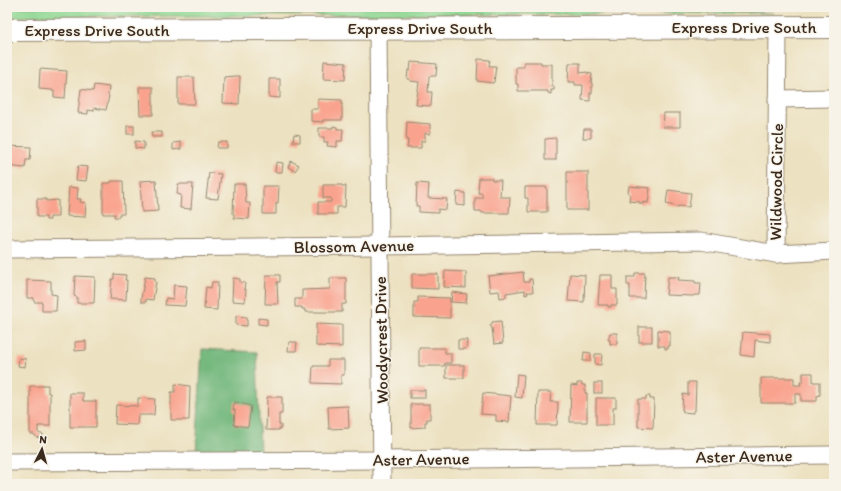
<svg xmlns="http://www.w3.org/2000/svg" width="841" height="491" viewBox="0 0 841 491" font-family="Itim,sans-serif">
<style>
.green{fill:#8fd893;stroke:#658158}
.forest{fill:#73b87d;stroke:#57714e}
.building{fill:#f9a38e}
.lines{fill:none;stroke-linecap:round;stroke-linejoin:round}
.minor-casing{stroke:#94866f;stroke-width:19}
.major-casing{stroke:#94866f;stroke-width:24}
.minor{stroke:#fff;stroke-width:17}
.major{stroke:#fff;stroke-width:22}
.labels{text-anchor:middle;dominant-baseline:central;stroke-width:3;stroke-linejoin:round;paint-order:stroke}
.street-label{font-size:17px;fill:#3b2a1e;stroke:#f7f3e8}
</style>
<rect width="100%" height="100%" fill="#f7f3e8"/>
<filter id="ink" filterUnits="userSpaceOnUse"><feTurbulence type="fractalNoise" baseFrequency=".025" numOctaves="2"/><feDisplacementMap in="SourceGraphic" scale="8" xChannelSelector="R" yChannelSelector="G"/><feConvolveMatrix kernelMatrix="1 2 1 2 8 2 1 2 1" color-interpolation-filters="sRGB"/></filter>
<filter id="wash" filterUnits="userSpaceOnUse"><feTurbulence type="fractalNoise" baseFrequency=".012" numOctaves="4" result="noise"/><feDisplacementMap in="SourceGraphic" scale="16" xChannelSelector="R" yChannelSelector="G"/><feGaussianBlur stdDeviation="0.9" result="paint"/><feColorMatrix in="noise" values="0 0 0 0 0 0 0 0 0 0 0 0 0 0 0 0 0 1.4 0 .05"/><feComposite in="paint" operator="in"/></filter>
<g filter="url(#wash)">
<rect width="100%" height="100%" fill="#ece1c0"/>
<path class="green" d="M 7,7 L 681,7 L 773,13 L 7,17 Z"/>
<path class="forest" d="M 202,349 L 257,352 L 260,454 L 196,454 Z"/>
<g id="blocks">
<g class="building">
<path d="M 478,59 L 490,60 L 489,66 L 496,66 L 494,82 L 493,83 L 477,81 Z"/>
<path d="M 324,61 L 346,63 L 345,80 L 323,79 Z"/>
<path d="M 411,62 L 437,64 L 436,76 L 429,76 L 428,92 L 432,92 L 431,106 L 416,105 L 419,82 L 410,81 L 410,79 L 407,79 L 408,70 L 410,71 Z"/>
<path d="M 524,62 L 541,62 L 541,64 L 552,64 L 552,86 L 554,86 L 554,90 L 551,90 L 551,94 L 548,93 L 548,91 L 518,91 L 518,84 L 516,84 L 516,67 L 524,67 Z"/>
<path d="M 569,63 L 580,63 L 580,73 L 587,72 L 587,73 L 592,74 L 591,83 L 592,83 L 592,93 L 590,93 L 590,101 L 582,100 L 583,85 L 575,85 L 575,82 L 568,82 Z"/>
<path d="M 40,69 L 67,71 L 65,98 L 54,97 L 54,91 L 52,91 L 52,90 L 39,89 Z"/>
<path d="M 236,76 L 240,76 L 239,104 L 223,103 L 224,77 Z"/>
<path d="M 178,77 L 194,77 L 195,104 L 178,104 Z"/>
<path d="M 269,79 L 280,79 L 280,98 L 269,97 Z"/>
<path d="M 94,85 L 109,87 L 108,95 L 109,96 L 106,110 L 94,108 L 94,111 L 88,110 L 88,114 L 78,113 L 81,89 L 93,91 Z"/>
<path d="M 139,87 L 153,87 L 153,115 L 140,115 Z"/>
<path d="M 318,99 L 342,100 L 342,120 L 323,120 L 323,122 L 311,121 L 311,109 L 318,109 Z"/>
<path d="M 664,113 L 680,113 L 680,127 L 663,127 Z"/>
<path d="M 407,122 L 430,124 L 430,134 L 425,133 L 425,141 L 421,141 L 421,148 L 407,148 L 408,140 L 406,140 Z"/>
<rect x="127" y="126" width="7" height="8"/>
<path d="M 333,126 L 337,127 L 337,129 L 343,129 L 342,141 L 337,141 L 337,147 L 327,146 L 328,142 L 324,142 L 324,137 L 319,137 L 319,128 L 333,128 Z"/>
<path d="M 584,129 L 591,129 L 591,138 L 583,138 Z"/>
<path d="M 151,132 L 162,132 L 162,137 L 152,137 Z"/>
<path d="M 294,134 L 300,135 L 300,142 L 293,142 Z"/>
<path d="M 556,138 L 556,160 L 545,160 L 545,139 Z"/>
<path d="M 135,141 L 144,142 L 144,149 L 135,148 Z"/>
<path d="M 181,142 L 181,149 L 173,150 L 173,143 Z"/>
<path d="M 218,142 L 227,142 L 227,148 L 217,148 Z"/>
<path d="M 7,146 L 31,147 L 30,160 L 26,160 L 25,168 L 7,166 Z"/>
<path d="M 291,161 L 299,165 L 295,171 L 288,167 Z"/>
<path d="M 276,162 L 283,163 L 282,172 L 275,172 Z"/>
<path d="M 78,166 L 88,167 L 86,181 L 76,180 Z"/>
<rect x="567" y="172" width="21" height="38"/>
<path d="M 209,173 L 221,174 L 218,199 L 206,198 Z"/>
<path d="M 479,178 L 492,178 L 492,180 L 501,180 L 500,197 L 510,197 L 509,213 L 482,213 L 481,211 L 475,211 L 475,198 L 482,198 L 482,193 L 478,193 Z"/>
<path d="M 156,180 L 158,211 L 142,212 L 140,181 Z"/>
<path d="M 111,181 L 123,181 L 124,214 L 119,214 L 119,217 L 114,217 L 115,214 L 103,214 L 103,183 L 111,183 Z"/>
<path d="M 417,183 L 429,184 L 428,198 L 447,199 L 446,210 L 438,209 L 438,213 L 419,212 L 419,206 L 416,206 Z"/>
<path d="M 178,184 L 193,184 L 191,209 L 180,208 L 181,195 L 177,194 Z"/>
<path d="M 234,184 L 245,184 L 246,203 L 250,203 L 249,219 L 234,218 L 234,214 L 233,214 Z"/>
<path d="M 323,185 L 342,185 L 342,186 L 346,186 L 345,207 L 337,207 L 337,214 L 318,214 L 318,202 L 331,202 L 331,198 L 323,198 Z"/>
<path d="M 263,186 L 279,186 L 278,203 L 276,203 L 276,214 L 263,214 Z"/>
<path d="M 629,186 L 650,188 L 648,203 L 643,202 L 643,204 L 640,204 L 640,202 L 629,201 L 630,194 L 628,193 Z"/>
<path d="M 69,187 L 78,188 L 77,199 L 81,199 L 80,202 L 86,203 L 85,217 L 67,216 Z"/>
<path d="M 525,187 L 547,187 L 547,212 L 528,212 L 528,198 L 525,198 Z"/>
<path d="M 668,190 L 691,193 L 689,207 L 678,206 L 678,207 L 675,207 L 675,206 L 666,204 Z"/>
<path d="M 457,192 L 465,193 L 465,206 L 456,205 Z"/>
<path d="M 37,199 L 46,199 L 46,201 L 58,200 L 58,217 L 50,217 L 50,220 L 46,220 L 46,217 L 37,217 Z"/>
<path d="M 445,271 L 466,272 L 466,288 L 444,287 Z"/>
<path d="M 523,272 L 524,282 L 529,282 L 529,279 L 532,279 L 533,292 L 527,292 L 528,294 L 525,295 L 525,290 L 506,293 L 506,297 L 500,298 L 499,291 L 490,292 L 488,276 Z"/>
<path d="M 635,273 L 645,273 L 644,298 L 630,298 L 630,285 L 627,285 L 627,277 L 635,277 Z"/>
<path d="M 114,274 L 126,275 L 125,280 L 127,280 L 126,300 L 110,299 L 112,279 L 114,279 Z"/>
<path d="M 412,274 L 438,274 L 438,289 L 412,288 Z"/>
<path d="M 570,274 L 585,275 L 584,302 L 568,301 Z"/>
<path d="M 266,275 L 280,275 L 280,282 L 277,282 L 278,304 L 265,304 Z"/>
<path d="M 600,275 L 612,275 L 612,289 L 617,289 L 617,305 L 611,305 L 611,307 L 608,307 L 608,305 L 598,305 Z"/>
<path d="M 75,276 L 95,277 L 94,303 L 77,303 L 77,297 L 74,296 Z"/>
<path d="M 145,277 L 155,278 L 155,282 L 156,282 L 153,300 L 146,299 L 146,302 L 141,302 L 141,299 Z"/>
<path d="M 335,277 L 336,278 L 346,278 L 346,304 L 342,304 L 342,312 L 305,312 L 305,309 L 302,309 L 302,307 L 295,307 L 295,299 L 302,299 L 302,290 L 330,289 L 330,278 L 335,278 Z"/>
<path d="M 668,277 L 679,277 L 678,280 L 695,281 L 695,283 L 701,283 L 700,295 L 695,295 L 693,296 L 666,295 Z"/>
<path d="M 233,278 L 240,279 L 240,282 L 245,283 L 244,289 L 246,289 L 245,302 L 232,301 Z"/>
<path d="M 27,280 L 51,281 L 51,294 L 57,295 L 56,311 L 42,311 L 42,302 L 34,302 L 34,298 L 27,298 Z"/>
<path d="M 212,282 L 218,282 L 217,310 L 204,309 L 206,287 L 211,288 Z"/>
<path d="M 174,285 L 187,286 L 185,306 L 165,305 L 166,298 L 173,299 Z"/>
<path d="M 452,292 L 467,294 L 466,303 L 451,302 Z"/>
<path d="M 418,297 L 450,298 L 450,318 L 414,317 L 414,302 L 418,302 Z"/>
<path d="M 236,316 L 247,317 L 247,326 L 236,325 Z"/>
<path d="M 258,318 L 267,319 L 267,325 L 258,324 Z"/>
<path d="M 501,321 L 503,343 L 494,344 L 492,328 L 491,327 L 490,325 L 492,325 L 492,322 Z"/>
<path d="M 316,324 L 342,325 L 342,347 L 316,346 Z"/>
<rect x="639" y="327" width="13" height="15"/>
<path d="M 658,330 L 670,331 L 670,346 L 668,346 L 668,349 L 665,349 L 665,346 L 658,346 Z"/>
<path d="M 743,332 L 770,334 L 770,342 L 755,340 L 754,357 L 741,355 Z"/>
<path d="M 610,333 L 617,333 L 617,344 L 610,344 L 610,340 L 608,340 Z"/>
<path d="M 458,340 L 467,340 L 466,349 L 458,349 Z"/>
<path d="M 86,341 L 86,350 L 75,351 L 75,342 Z"/>
<path d="M 289,342 L 297,342 L 296,351 L 288,351 Z"/>
<path d="M 419,348 L 445,348 L 445,353 L 451,353 L 451,363 L 445,363 L 444,366 L 419,366 Z"/>
<path d="M 584,352 L 591,353 L 590,361 L 583,361 Z"/>
<path d="M 595,354 L 602,354 L 601,365 L 595,364 Z"/>
<path d="M 19,358 L 26,359 L 25,367 L 18,366 Z"/>
<path d="M 328,360 L 344,360 L 344,375 L 341,375 L 341,384 L 312,383 L 313,366 L 328,366 Z"/>
<rect x="446" y="365" width="18" height="13"/>
<path d="M 803,373 L 813,373 L 813,382 L 820,382 L 820,395 L 817,396 L 817,401 L 801,401 L 801,394 L 795,394 L 795,403 L 761,403 L 761,378 L 794,378 L 794,385 L 801,385 L 800,382 L 803,382 Z"/>
<path d="M 517,374 L 524,375 L 522,398 L 515,397 Z"/>
<path d="M 688,382 L 696,382 L 695,411 L 693,411 L 693,413 L 683,412 L 683,410 L 682,410 L 683,394 L 688,395 Z"/>
<path d="M 577,383 L 582,383 L 582,385 L 585,385 L 585,393 L 587,393 L 587,422 L 570,422 L 571,385 L 577,386 Z"/>
<rect x="594" y="383" width="8" height="10"/>
<path d="M 175,384 L 190,386 L 189,420 L 171,420 L 171,392 L 175,392 Z"/>
<path d="M 43,385 L 48,385 L 48,393 L 50,393 L 50,426 L 38,426 L 38,432 L 40,434 L 43,434 L 42,438 L 36,437 L 34,434 L 30,434 L 30,386 L 43,386 Z"/>
<rect x="410" y="390" width="15" height="8"/>
<path d="M 538,392 L 551,392 L 550,402 L 558,402 L 557,425 L 537,425 Z"/>
<path d="M 70,393 L 83,393 L 83,401 L 96,401 L 96,427 L 70,427 Z"/>
<path d="M 483,393 L 511,396 L 509,422 L 496,421 L 496,415 L 481,414 Z"/>
<path d="M 646,396 L 650,396 L 650,399 L 654,399 L 653,428 L 638,427 L 638,399 L 646,399 Z"/>
<path d="M 267,397 L 282,397 L 282,414 L 279,414 L 279,425 L 281,425 L 281,428 L 279,428 L 279,430 L 266,430 Z"/>
<path d="M 138,398 L 155,399 L 154,415 L 138,415 L 137,425 L 115,424 L 116,405 L 138,406 Z"/>
<path d="M 596,398 L 616,398 L 616,408 L 613,408 L 613,425 L 596,425 Z"/>
<path d="M 235,402 L 251,406 L 248,427 L 234,425 L 235,410 L 233,410 L 234,404 L 235,404 Z"/>
<path d="M 411,404 L 430,404 L 430,419 L 427,419 L 427,422 L 425,422 L 425,427 L 411,428 Z"/>
<path d="M 348,406 L 349,428 L 329,429 L 328,407 Z"/>
</g>
</g>
</g>
<g filter="url(#ink)">
<use href="#blocks" fill-opacity="0" stroke="#94866f" stroke-width="1"/>
<g class="lines">
<defs>
<g id="minor">
<path d="M 778,27 L 776,254 L 834,251"/>
<path d="M 378,28 L 382,484"/>
<path d="M 777,99 L 834,98"/>
<path d="M 7,249 L 380,246 L 701,241 L 776,254"/>
<path d="M 7,462 L 382,460 L 834,455"/>
</g>
<path id="major" d="M 7,30 L 834,27"/>
</defs>
<use href="#minor" class="minor-casing"/>
<use href="#major" class="major-casing"/>
<use href="#minor" class="minor"/>
<use href="#major" class="major"/>
</g>
</g>
<g class="labels">
<g class="street-label">
<text x="744" y="27">Express Drive South</text>
<text x="420" y="28">Express Drive South</text>
<text x="97" y="30">Express Drive South</text>
<text transform="translate(776 182) rotate(-89)">Wildwood Circle</text>
<text transform="translate(354 246) rotate(-1)">Blossom Avenue</text>
<text transform="translate(381 340) rotate(-91)">Woodycrest Drive</text>
<text transform="translate(744 456) rotate(-1)">Aster Avenue</text>
<text transform="translate(421 459) rotate(-1)">Aster Avenue</text>
</g>
</g>
<rect width="841" height="491" fill="none" stroke="#f7f3e8" stroke-width="24"/>
<g transform="translate(42 449) rotate(6)" stroke="#f7f3e8" stroke-width="3" paint-order="stroke">
<path d="M0-3L7 15L0 10L-7 15Z" fill="#3b2a1e"/>
<text y="-6" font-size="11" font-weight="bold" text-anchor="middle" fill="#3b2a1e">N</text>
</g>
</svg>
